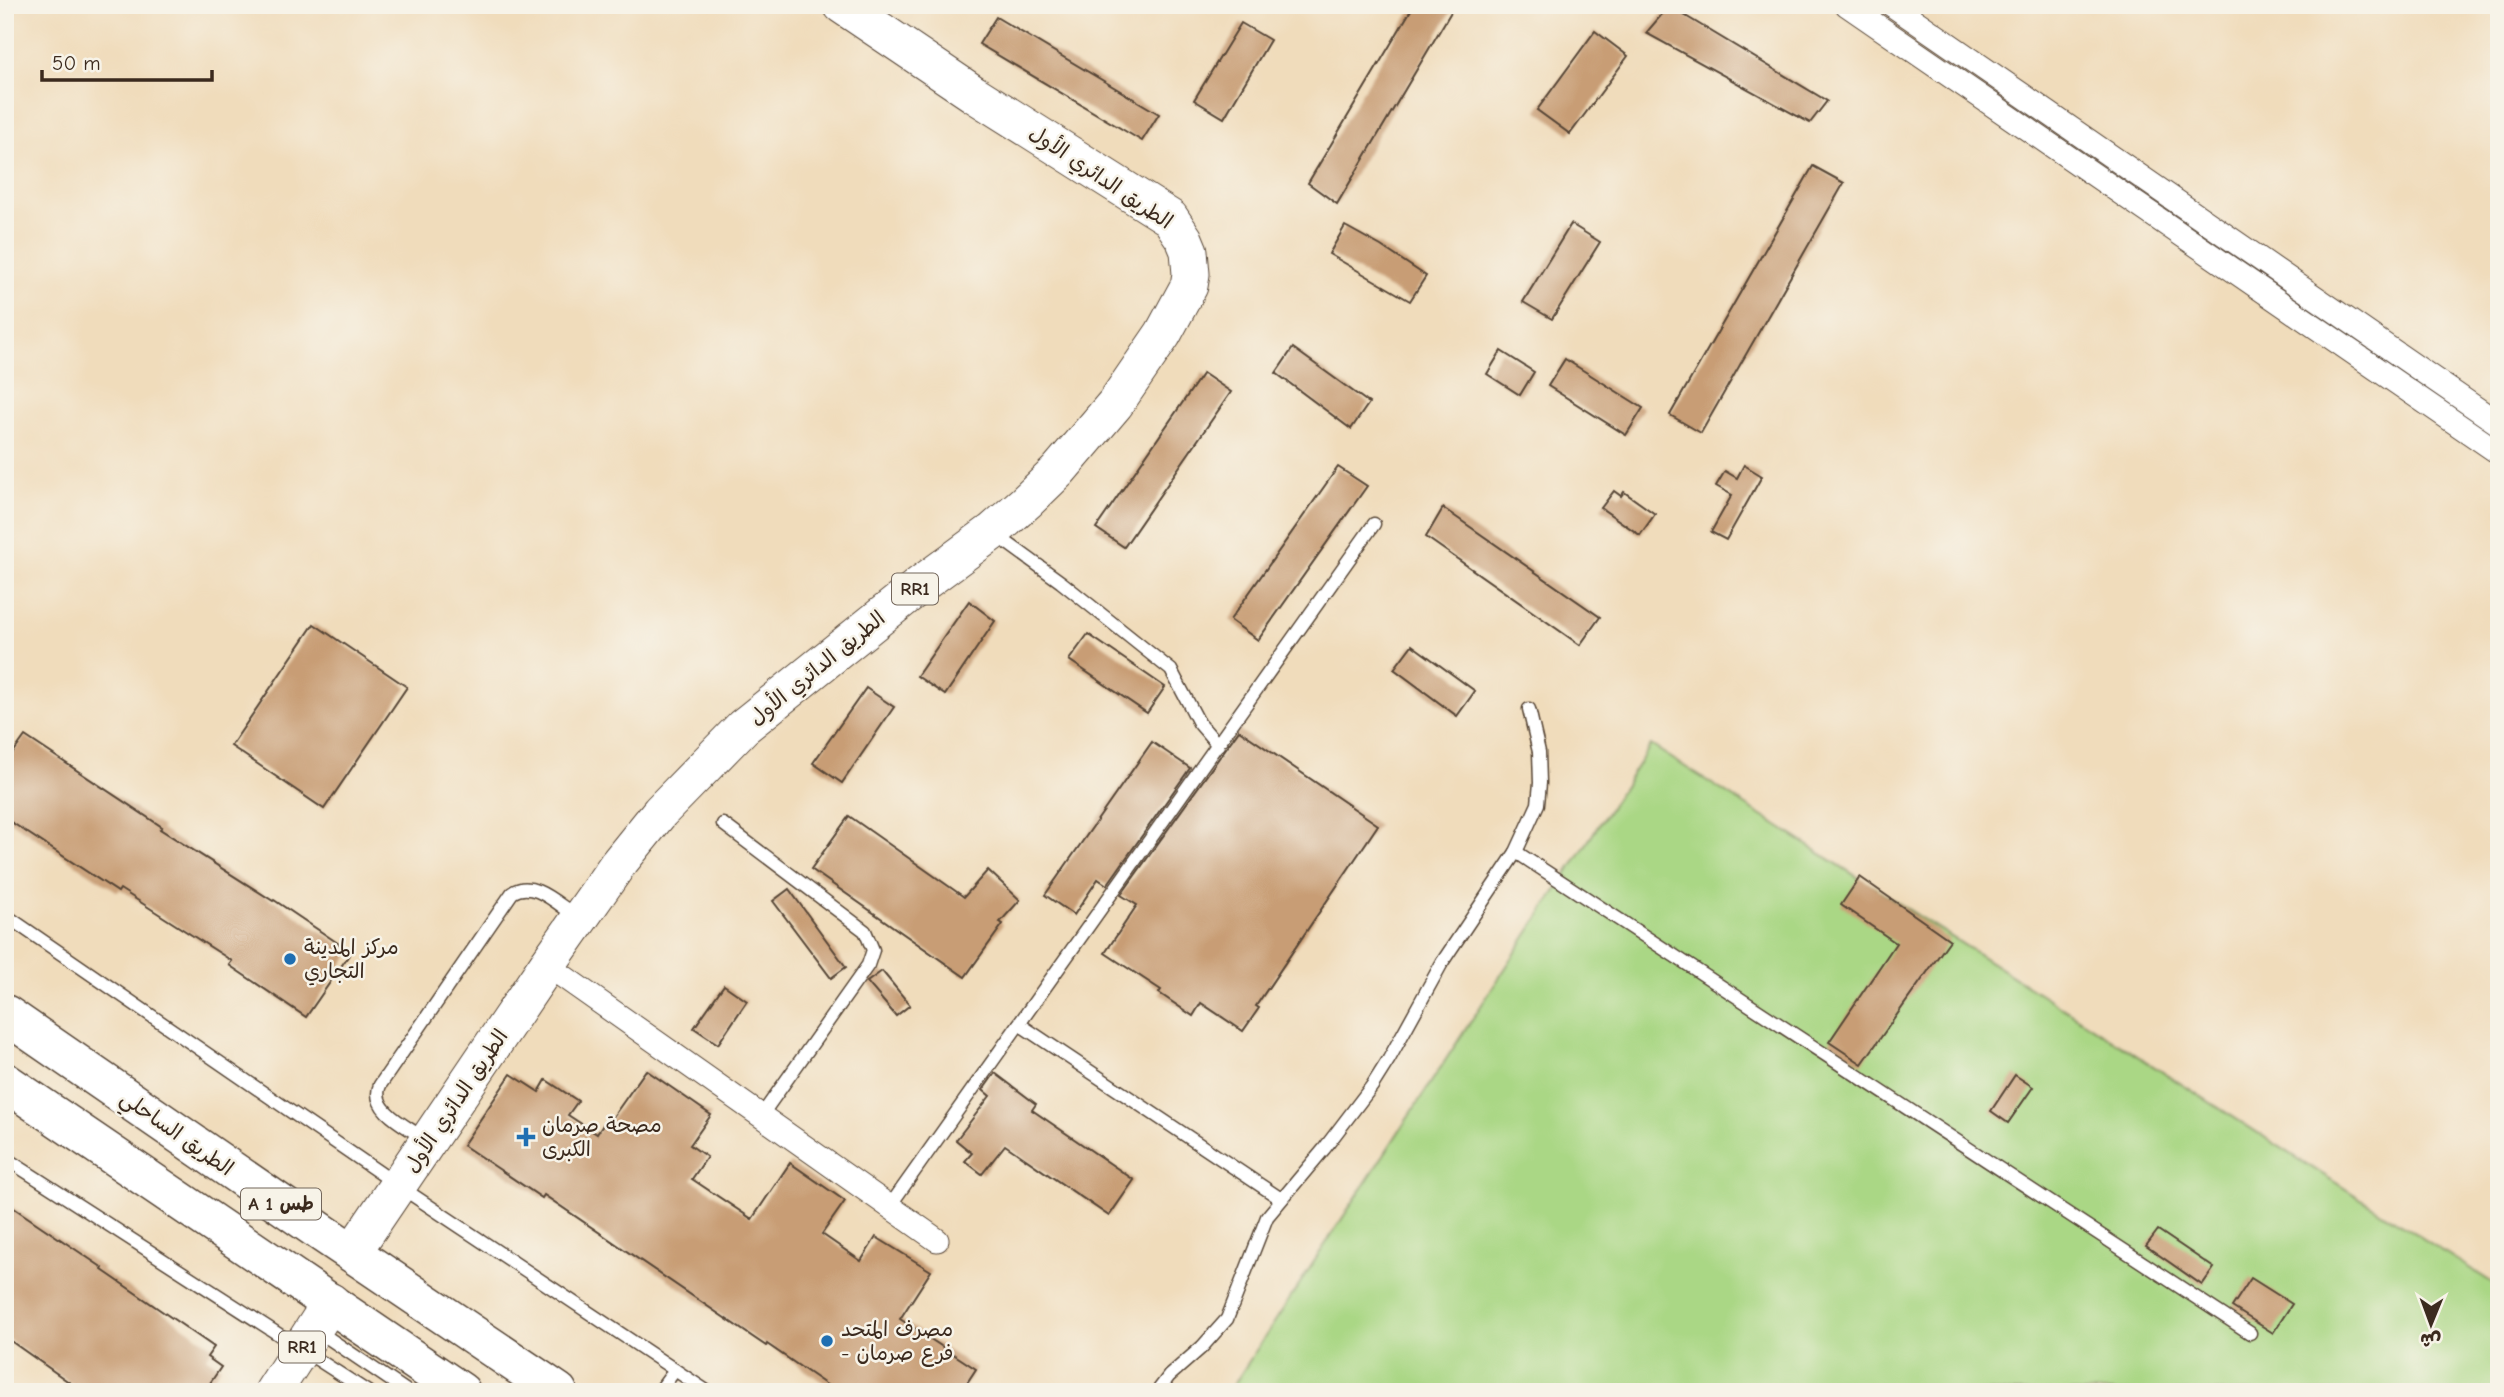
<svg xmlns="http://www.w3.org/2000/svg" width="2504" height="1397" viewBox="0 0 2504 1397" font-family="'Comic Neue','Playpen Sans Arabic',sans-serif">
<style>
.green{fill:#aad785;stroke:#728052;stroke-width:2}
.building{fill:#c89d75}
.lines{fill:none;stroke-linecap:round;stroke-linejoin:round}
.service-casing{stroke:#564536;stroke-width:15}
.minor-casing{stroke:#564536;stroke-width:25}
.primary-casing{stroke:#564536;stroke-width:39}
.trunk-casing{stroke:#564536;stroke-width:41}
.service{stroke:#fff;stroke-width:12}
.minor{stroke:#fff;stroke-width:23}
.primary{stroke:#fff;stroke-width:37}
.trunk{stroke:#fff;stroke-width:38}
.poi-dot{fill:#1f6fb2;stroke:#f7f3e8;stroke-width:2.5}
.labels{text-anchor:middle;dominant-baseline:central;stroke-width:5;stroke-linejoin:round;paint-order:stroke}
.shield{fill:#f7f3e8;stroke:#73665b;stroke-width:2}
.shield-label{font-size:19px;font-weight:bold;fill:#3b2a1e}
.street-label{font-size:21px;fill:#3b2a1e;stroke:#f7f3e8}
.poi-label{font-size:21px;fill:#3b2a1e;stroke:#f7f3e8;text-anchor:start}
</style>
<rect width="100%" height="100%" fill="#f7f3e8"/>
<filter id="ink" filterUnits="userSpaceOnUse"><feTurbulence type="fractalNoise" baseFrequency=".0143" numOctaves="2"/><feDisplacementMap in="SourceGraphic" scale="14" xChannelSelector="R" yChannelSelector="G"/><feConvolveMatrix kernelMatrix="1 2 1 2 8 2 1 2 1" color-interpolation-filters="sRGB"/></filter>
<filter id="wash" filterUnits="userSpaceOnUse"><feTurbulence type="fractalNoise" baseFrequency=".00686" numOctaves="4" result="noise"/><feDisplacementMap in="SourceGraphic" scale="28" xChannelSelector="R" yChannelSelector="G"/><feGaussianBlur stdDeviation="1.57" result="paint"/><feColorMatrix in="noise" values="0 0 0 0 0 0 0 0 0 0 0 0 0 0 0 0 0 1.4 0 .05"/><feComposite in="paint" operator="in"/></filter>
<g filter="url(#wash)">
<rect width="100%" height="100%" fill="#f0dcbb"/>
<path class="green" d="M 1651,745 L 2499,1287 L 2499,1392 L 1229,1392 Z"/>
<g id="blocks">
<g class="building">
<path d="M 1414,5 L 1455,5 L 1337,204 L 1308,183 Z"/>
<path d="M 1669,6 L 1827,101 L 1810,123 L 1646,33 Z"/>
<path d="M 996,17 L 1159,114 L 1142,141 L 979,44 Z"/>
<path d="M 1241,23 L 1270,40 L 1224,118 L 1194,100 Z"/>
<path d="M 1595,31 L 1628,56 L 1570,134 L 1537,110 Z"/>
<path d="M 1813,166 L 1844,183 L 1701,433 L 1670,415 Z"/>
<path d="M 1571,224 L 1600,242 L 1552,319 L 1523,302 Z"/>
<path d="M 1345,226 L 1381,246 L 1426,276 L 1410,301 L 1329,254 Z"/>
<path d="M 1293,348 L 1369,403 L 1351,429 L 1276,373 Z"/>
<path d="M 1501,351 L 1534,372 L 1520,395 L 1487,374 Z"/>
<path d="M 1565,359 L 1643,408 L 1626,435 L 1548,386 Z"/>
<path d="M 1203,373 L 1231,392 L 1124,547 L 1096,528 Z"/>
<path d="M 1744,465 L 1762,476 L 1726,540 L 1711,532 L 1732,495 L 1716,486 L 1725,471 L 1737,478 Z"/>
<path d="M 1338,467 L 1367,486 L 1258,640 L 1230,620 Z"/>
<path d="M 1614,491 L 1621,496 L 1624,492 L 1655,514 L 1640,535 L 1601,508 Z"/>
<path d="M 1443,508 L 1600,617 L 1580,645 L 1426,537 Z"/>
<path d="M 969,601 L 995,621 L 945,695 L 917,676 Z"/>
<path d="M 314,624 L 407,687 L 324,809 L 231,746 Z"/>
<path d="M 1088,634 L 1165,687 L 1147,713 L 1069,660 Z"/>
<path d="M 1412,645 L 1475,691 L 1457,716 L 1394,669 Z"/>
<path d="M 866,688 L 894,707 L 842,783 L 813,763 Z"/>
<path d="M 1239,730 L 1378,825 L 1256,1006 L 1259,1008 L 1243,1031 L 1201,1003 L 1193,1016 L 1159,993 L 1161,990 L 1105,953 L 1137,905 L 1121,895 Z"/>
<path d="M 25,736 L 162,827 L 160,829 L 273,901 L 274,900 L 351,952 L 306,1017 L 229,965 L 232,961 L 120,889 L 118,892 L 5,818 L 5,764 Z"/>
<path d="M 1152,742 L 1190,768 L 1107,885 L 1098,879 L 1074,915 L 1045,895 Z"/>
<path d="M 849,816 L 964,897 L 988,870 L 1020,900 L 1000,922 L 1003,924 L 965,977 L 811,869 Z"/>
<path d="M 1860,877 L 1950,940 L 1862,1064 L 1829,1042 L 1896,943 L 1841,905 Z"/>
<path d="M 789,889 L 846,967 L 831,978 L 773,901 Z"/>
<path d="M 882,971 L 910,1005 L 896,1016 L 867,982 Z"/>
<path d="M 724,985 L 747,1001 L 718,1044 L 694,1028 Z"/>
<path d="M 646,1070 L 711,1115 L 690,1145 L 707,1157 L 692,1179 L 752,1219 L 790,1163 L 845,1201 L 822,1234 L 861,1261 L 876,1237 L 931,1271 L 900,1319 L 976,1369 L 961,1392 L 837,1392 L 767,1344 L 766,1346 L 544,1195 L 542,1198 L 463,1145 L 511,1074 L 539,1092 L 546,1080 L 578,1101 L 568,1115 L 597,1134 L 607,1119 L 610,1121 Z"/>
<path d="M 995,1073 L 1036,1104 L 1032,1110 L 1134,1180 L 1109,1216 L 1005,1145 L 982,1174 L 965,1161 L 972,1153 L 956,1140 L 990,1096 L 983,1090 Z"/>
<path d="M 2015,1075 L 2033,1087 L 2008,1123 L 1991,1111 Z"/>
<path d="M 5,1202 L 103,1268 L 102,1270 L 214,1347 L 207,1357 L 221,1367 L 204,1392 L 83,1392 L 5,1337 Z"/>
<path d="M 2158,1230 L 2214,1268 L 2202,1285 L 2146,1246 Z"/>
<path d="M 2251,1278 L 2292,1304 L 2273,1333 L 2232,1307 Z"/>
</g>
</g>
</g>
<g filter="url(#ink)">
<use href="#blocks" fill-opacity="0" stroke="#564536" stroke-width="2"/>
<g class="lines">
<defs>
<g id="service">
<path d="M 995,534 L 1061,582 L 1171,670 L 1199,723 L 1218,745"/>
<path d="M 723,824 L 865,931 L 873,950 L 868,965 L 761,1116"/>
<path d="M 1516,852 L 2250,1333"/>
<path d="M 5,915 L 399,1186 L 708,1392"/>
<path d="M 1019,1024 L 1281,1199"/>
<path d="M 425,1139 C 408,1127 369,1110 380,1085 L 512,893 C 533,878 558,905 576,916"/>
<path d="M 5,1158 L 368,1392"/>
<path d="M 889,1207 L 1374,524"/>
<path d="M 315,1329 L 408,1392"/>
<path d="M 659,1392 L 675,1370"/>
<path d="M 1157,1392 L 1169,1376 L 1202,1347 L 1227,1319 L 1267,1217 L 1324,1149 L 1372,1086 L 1389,1059 L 1443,961 L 1516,852 L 1538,804 L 1540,783 L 1539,752 L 1529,709"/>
</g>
<g id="minor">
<path d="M 1847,5 L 2499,453"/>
<path d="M 1892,5 L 2499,424"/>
<path d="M 547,965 L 937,1240"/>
</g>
<g id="primary">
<path d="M 352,1253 L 547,965 L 618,864 L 660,812 L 743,727 L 920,585 L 992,532 L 1026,502 L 1058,471 L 1115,404 L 1163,334 L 1189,286 L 1191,274 L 1189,251 L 1184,239 L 1170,218 L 974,94 L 842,5"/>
<path d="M 273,1392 L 331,1302"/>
</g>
<g id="trunk">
<path d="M 5,1014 L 324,1234 L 558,1392"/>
<path d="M 5,1082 L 461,1392"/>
</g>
</defs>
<use href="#service" class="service-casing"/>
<use href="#minor" class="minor-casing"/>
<use href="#primary" class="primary-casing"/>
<use href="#trunk" class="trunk-casing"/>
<use href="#service" class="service"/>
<use href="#minor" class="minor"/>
<use href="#primary" class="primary"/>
<use href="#trunk" class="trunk"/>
</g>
</g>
<g class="poi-dot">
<circle cx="290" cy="959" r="7"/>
<path d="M522.5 1126.5h7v7h7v7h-7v7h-7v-7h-7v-7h7z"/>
<circle cx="827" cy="1341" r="7"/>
</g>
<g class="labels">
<g class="shield">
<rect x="892" y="573.5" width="46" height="31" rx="5"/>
<rect x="241" y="1188.5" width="80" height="31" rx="5"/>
<rect x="279" y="1331.5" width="46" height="31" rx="5"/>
</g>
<g class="shield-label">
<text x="915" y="589">RR1</text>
<text x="281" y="1204">A 1 طس</text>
<text x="302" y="1347">RR1</text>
</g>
<g class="street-label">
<text transform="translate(1101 177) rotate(34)">الطريق الدائري الأول</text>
<text transform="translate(817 668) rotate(-39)">الطريق الدائري الأول</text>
<text transform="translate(456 1101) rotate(-56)">الطريق الدائري الأول</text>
<text transform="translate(177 1133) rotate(35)">الطريق الساحلي</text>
</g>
<g class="poi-label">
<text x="304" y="947">مركز المدينة<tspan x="304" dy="24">التجاري</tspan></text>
<text x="542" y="1125">مصحة صرمان<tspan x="542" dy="24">الكبرى</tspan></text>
<text x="841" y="1329">مصرف المتحد<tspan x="841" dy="24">- فرع صرمان</tspan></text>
</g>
</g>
<rect width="2504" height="1397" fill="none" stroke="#f7f3e8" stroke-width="28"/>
<g transform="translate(2431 1324) rotate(181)" stroke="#f7f3e8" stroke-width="5" paint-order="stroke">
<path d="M0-5L12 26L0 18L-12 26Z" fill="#3b2a1e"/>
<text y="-10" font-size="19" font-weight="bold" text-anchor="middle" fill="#3b2a1e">ش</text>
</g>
<path d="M42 70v10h170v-10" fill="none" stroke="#3b2a1e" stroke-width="3.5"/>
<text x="52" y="70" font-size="21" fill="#3b2a1e" stroke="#f7f3e8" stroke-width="5" paint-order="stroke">50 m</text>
</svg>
